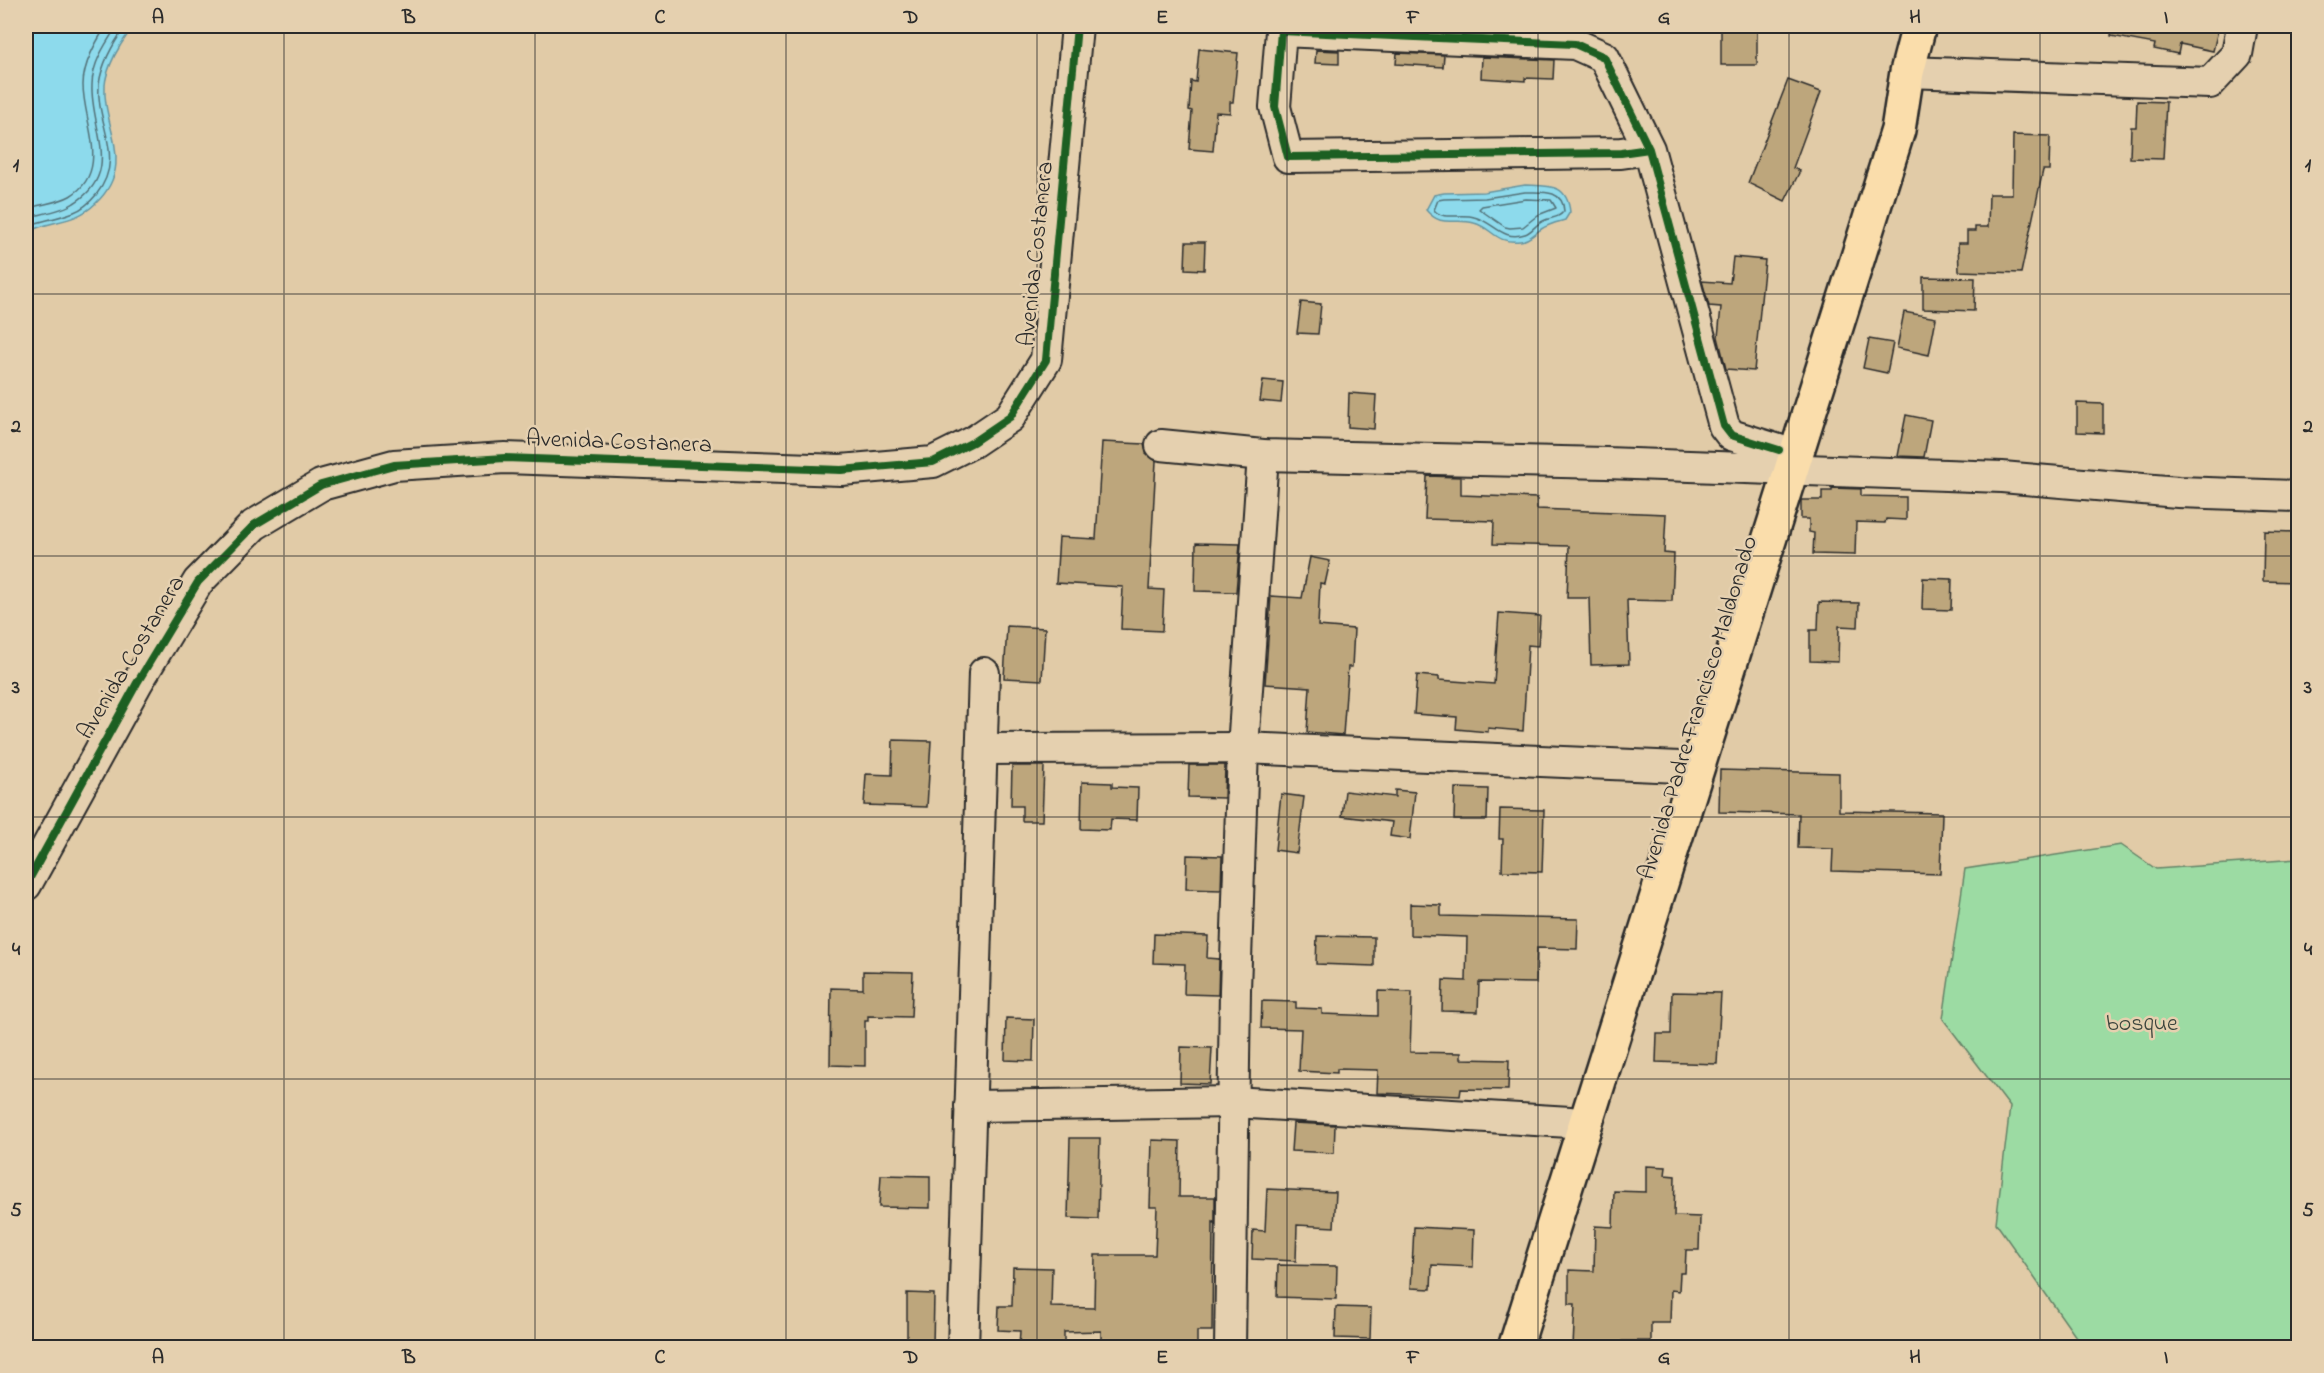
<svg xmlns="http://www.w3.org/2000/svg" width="2324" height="1373" viewBox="0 0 2324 1373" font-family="'Indie Flower',sans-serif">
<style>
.green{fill:#9cdba3;stroke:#648367;stroke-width:1.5}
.water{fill:#8ddaec;stroke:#66949f;stroke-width:1.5}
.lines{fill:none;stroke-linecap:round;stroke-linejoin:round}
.shore{stroke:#527178;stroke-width:1.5}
.building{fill:#bda67c;stroke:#2b2b2b;stroke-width:1.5}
.minor-casing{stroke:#2b2b2b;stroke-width:34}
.major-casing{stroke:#2b2b2b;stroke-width:38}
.minor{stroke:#e5d0af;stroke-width:30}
.major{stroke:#faddab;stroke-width:33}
.cycleway-casing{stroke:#e5d0af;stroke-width:11}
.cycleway{stroke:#1b5e20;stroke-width:8}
.grid{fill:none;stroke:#2b2b2b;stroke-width:1.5;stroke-opacity:0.55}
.labels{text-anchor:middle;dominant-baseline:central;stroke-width:5;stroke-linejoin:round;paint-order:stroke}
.street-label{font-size:24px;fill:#2b2b2b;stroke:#e5d0af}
.park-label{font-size:24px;fill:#3c453d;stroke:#e5d0af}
.neatline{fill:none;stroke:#2b2b2b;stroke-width:2}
.grid-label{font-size:20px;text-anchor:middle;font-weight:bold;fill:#2b2b2b}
</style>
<rect width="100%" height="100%" fill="#e1cba7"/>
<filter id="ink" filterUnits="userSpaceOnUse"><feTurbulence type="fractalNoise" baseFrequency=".0167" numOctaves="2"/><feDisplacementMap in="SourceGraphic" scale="12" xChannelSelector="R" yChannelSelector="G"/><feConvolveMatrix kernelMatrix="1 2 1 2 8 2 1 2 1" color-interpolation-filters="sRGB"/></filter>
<g filter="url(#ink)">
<path class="green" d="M 2121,845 L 2156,869 L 2298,859 L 2298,1347 L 2083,1347 L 1996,1223 L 2010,1107 L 1943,1019 L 1965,869 Z"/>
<g class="water">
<path d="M 26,26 L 137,26 C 129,31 125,38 120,46 C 113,57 106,73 105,85 C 102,127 137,164 96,203 C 74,225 50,219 26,233 Z"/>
<path d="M 1525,185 C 1549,186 1567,183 1570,212 L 1565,220 C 1559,222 1553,223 1547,226 C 1536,230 1532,240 1520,241 C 1495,244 1493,228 1474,223 C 1454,217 1442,229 1426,210 L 1434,195 L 1444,193 L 1484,192 Z"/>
</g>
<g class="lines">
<g class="shore">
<path d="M 1525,192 C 1542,192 1563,189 1564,211 C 1558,219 1551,217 1543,221 C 1536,224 1532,232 1525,234 C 1502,242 1493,221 1474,217 C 1461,213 1443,221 1434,210 L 1438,200 L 1444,199 L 1485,198 Z"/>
<path d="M 1526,199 L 1551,200 L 1556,208 L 1538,215 L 1523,227 L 1510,228 L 1505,227 L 1479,209 L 1482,206 Z"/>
<path d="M 26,209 C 39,204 58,203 70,196 C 112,171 83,122 83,85 C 83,64 96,42 106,26"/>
<path d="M 26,218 C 39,214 63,211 74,203 C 124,172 90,128 92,85 C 92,63 106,43 117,26"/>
<path d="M 26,226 C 41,221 59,218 74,212 C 82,209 91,201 96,195 C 127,156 95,124 99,84 C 102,63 114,42 126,26"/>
</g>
</g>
<g class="building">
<rect x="1721" y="26" width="36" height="39"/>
<path d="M 2112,26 L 2219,26 L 2213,51 L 2180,44 L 2178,54 L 2154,49 L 2155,44 L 2111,36 Z"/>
<path d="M 1199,49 L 1238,53 L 1233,102 L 1230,102 L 1230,113 L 1216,112 L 1213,151 L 1189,149 L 1192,111 L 1189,110 L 1191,81 L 1196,82 Z"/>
<path d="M 1316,50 L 1339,51 L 1339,64 L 1315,63 Z"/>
<path d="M 1397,53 L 1444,55 L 1443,67 L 1396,64 Z"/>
<path d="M 1482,57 L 1554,60 L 1553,79 L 1525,78 L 1525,81 L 1481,78 Z"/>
<path d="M 1788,80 L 1821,92 L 1793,168 L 1800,171 L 1785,201 L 1748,183 Z"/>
<path d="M 2137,101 L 2166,102 L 2163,159 L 2130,158 L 2131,127 L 2136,127 Z"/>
<path d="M 2013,135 L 2050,136 L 2049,170 L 2043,170 L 2021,273 L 1959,271 L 1958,243 L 1967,243 L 1967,231 L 1975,231 L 1975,227 L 1988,227 L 1989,194 L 2012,194 Z"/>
<path d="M 1186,242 L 1205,242 L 1204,270 L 1185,269 Z"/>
<path d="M 1733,257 L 1765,260 L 1754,371 L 1726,369 L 1718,337 L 1721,307 L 1709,306 L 1702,281 L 1730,283 Z"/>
<path d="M 1923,277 L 1975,278 L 1974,311 L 1923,309 Z"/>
<path d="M 1301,302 L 1321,304 L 1318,334 L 1297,333 Z"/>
<path d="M 1904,312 L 1936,318 L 1929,355 L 1897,348 Z"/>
<path d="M 1869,339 L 1893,343 L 1887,373 L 1863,368 Z"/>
<path d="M 1263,380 L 1283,382 L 1281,403 L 1260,401 Z"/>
<path d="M 1349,393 L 1376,395 L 1374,429 L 1348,427 Z"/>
<path d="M 2077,403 L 2103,404 L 2103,433 L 2077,432 Z"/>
<path d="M 1906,415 L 1931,420 L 1924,457 L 1898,456 Z"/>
<path d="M 1102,442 L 1144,444 L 1146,453 L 1156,461 L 1149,589 L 1164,590 L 1162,631 L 1121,629 L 1123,587 L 1056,583 L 1059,537 L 1096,539 Z"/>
<path d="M 1427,476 L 1461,477 L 1461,495 L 1537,498 L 1537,509 L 1666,514 L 1664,553 L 1674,554 L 1672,601 L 1627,600 L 1629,664 L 1591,665 L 1589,598 L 1567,598 L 1569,546 L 1493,544 L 1494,521 L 1425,519 Z"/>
<path d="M 1832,488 L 1861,489 L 1861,496 L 1906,497 L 1906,520 L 1886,519 L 1885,523 L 1856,522 L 1855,555 L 1813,554 L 1814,533 L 1809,532 L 1809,519 L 1801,519 L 1801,500 L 1822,500 L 1822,491 L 1832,491 Z"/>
<path d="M 2264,531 L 2298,532 L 2296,582 L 2263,581 Z"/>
<path d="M 1196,543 L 1240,544 L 1236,592 L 1195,591 Z"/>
<path d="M 1310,557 L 1330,561 L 1325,584 L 1320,583 L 1318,626 L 1354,629 L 1352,667 L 1348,667 L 1343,735 L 1307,732 L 1310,687 L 1265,684 L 1271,596 L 1302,598 Z"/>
<path d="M 1923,578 L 1952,579 L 1951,610 L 1922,609 Z"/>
<path d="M 1819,602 L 1859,603 L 1858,627 L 1839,626 L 1838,662 L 1810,661 L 1810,630 L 1818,630 Z"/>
<path d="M 1499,613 L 1540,616 L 1538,646 L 1528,645 L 1523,731 L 1488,728 L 1488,732 L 1456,729 L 1457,717 L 1414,714 L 1417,675 L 1439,677 L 1439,680 L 1494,684 Z"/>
<path d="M 1007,626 L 1045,628 L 1042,680 L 1004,678 Z"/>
<path d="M 893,740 L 931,741 L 927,807 L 864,805 L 866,774 L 892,775 Z"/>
<path d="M 1189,765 L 1225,765 L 1224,798 L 1188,797 Z"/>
<path d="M 1012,766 L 1044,766 L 1042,821 L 1022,821 L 1022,806 L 1011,806 Z"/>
<path d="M 1720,770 L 1839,773 L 1839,811 L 1942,813 L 1940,874 L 1832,871 L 1833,849 L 1798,848 L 1799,814 L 1719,812 Z"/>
<path d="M 1082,782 L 1112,783 L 1112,787 L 1138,788 L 1137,820 L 1111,819 L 1110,830 L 1081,829 Z"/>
<path d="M 1455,788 L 1488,789 L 1487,820 L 1454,820 Z"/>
<path d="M 1395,790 L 1415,792 L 1410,839 L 1390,836 L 1392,822 L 1342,816 L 1345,791 L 1395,797 Z"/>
<path d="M 1281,794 L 1304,797 L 1297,853 L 1275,850 Z"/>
<path d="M 1500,809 L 1544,810 L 1542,872 L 1502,871 L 1503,839 L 1499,839 Z"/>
<path d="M 1187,855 L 1222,856 L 1221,890 L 1186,889 Z"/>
<path d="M 1410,904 L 1441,905 L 1441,916 L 1578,919 L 1577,949 L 1537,948 L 1536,983 L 1479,982 L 1478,1012 L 1442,1011 L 1443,980 L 1466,981 L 1467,937 L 1410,935 Z"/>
<path d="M 1154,934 L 1208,936 L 1207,958 L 1219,959 L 1218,995 L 1184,994 L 1185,964 L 1153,963 Z"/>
<path d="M 1317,936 L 1374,937 L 1374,966 L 1316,964 Z"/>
<path d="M 863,971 L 913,972 L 911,1017 L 868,1016 L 868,1021 L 865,1021 L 865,1066 L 830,1065 L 831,988 L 863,989 Z"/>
<path d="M 1378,991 L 1412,992 L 1410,1052 L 1461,1053 L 1461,1059 L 1509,1060 L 1508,1090 L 1461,1089 L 1460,1096 L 1377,1093 L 1378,1070 L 1337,1069 L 1337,1073 L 1299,1071 L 1301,1029 L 1261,1028 L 1262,1001 L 1296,1002 L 1296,1008 L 1322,1009 L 1322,1014 L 1378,1016 Z"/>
<path d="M 1672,992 L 1721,993 L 1717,1064 L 1656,1062 L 1657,1034 L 1671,1034 Z"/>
<path d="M 1006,1018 L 1034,1019 L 1033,1061 L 1005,1060 Z"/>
<path d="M 1181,1047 L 1212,1048 L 1210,1084 L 1180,1083 Z"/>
<path d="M 1293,1123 L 1335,1125 L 1334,1153 L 1291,1151 Z"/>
<path d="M 1070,1138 L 1100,1138 L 1098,1219 L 1068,1218 Z"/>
<path d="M 1152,1140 L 1180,1141 L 1179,1197 L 1215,1197 L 1215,1223 L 1213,1222 L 1212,1331 L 1197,1331 L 1197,1347 L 1101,1347 L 1101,1331 L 1064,1332 L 1064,1347 L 1019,1347 L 1020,1331 L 998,1330 L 999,1306 L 1012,1306 L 1013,1267 L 1052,1268 L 1051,1307 L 1094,1308 L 1095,1255 L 1155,1255 L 1157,1207 L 1150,1207 Z"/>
<path d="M 1646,1166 L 1666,1167 L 1665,1175 L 1675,1176 L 1674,1216 L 1700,1217 L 1699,1250 L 1686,1250 L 1685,1273 L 1680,1273 L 1679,1291 L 1671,1290 L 1670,1323 L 1651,1323 L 1651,1341 L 1622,1341 L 1622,1347 L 1573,1347 L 1575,1304 L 1569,1304 L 1569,1270 L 1594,1271 L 1595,1226 L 1613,1227 L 1614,1191 L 1646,1192 Z"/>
<path d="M 881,1175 L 930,1176 L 930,1208 L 879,1207 Z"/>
<path d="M 1267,1189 L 1336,1192 L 1334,1227 L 1297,1225 L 1296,1261 L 1252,1259 L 1253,1230 L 1265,1231 Z"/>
<path d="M 1414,1227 L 1474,1230 L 1473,1267 L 1432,1265 L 1431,1289 L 1411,1288 Z"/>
<path d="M 1278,1265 L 1337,1266 L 1336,1299 L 1277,1297 Z"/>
<path d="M 907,1293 L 934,1294 L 933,1347 L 907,1347 Z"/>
<path d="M 1336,1307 L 1371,1308 L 1370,1339 L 1335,1338 Z"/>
</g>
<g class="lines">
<defs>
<g id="minor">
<path d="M 1907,72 L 2210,83 L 2237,54 L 2242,26"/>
<path d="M 1649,149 L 1621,153 L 1288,157 L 1275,107 L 1281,31 L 1575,44 L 1604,57 L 1649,149 L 1724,426 L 1731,435 L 1779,450"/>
<path d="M 1161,445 L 1263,455 L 1606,463 L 2002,477 L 2178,492 L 2298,496"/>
<path d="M 982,749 L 1243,748 L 1680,767"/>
<path d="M 26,885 L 137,683 L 198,582 L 254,525 L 321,485 L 394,465 L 505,458 L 841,470 L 933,462 L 973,442 L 1010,417 L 1046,360 L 1077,26"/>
<path d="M 970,1106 L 1233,1102 L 1570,1122"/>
<path d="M 963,1348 L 984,673"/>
<path d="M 1230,1348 L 1235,990 L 1243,748 L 1263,455"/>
</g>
<path id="major" d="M 1515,1348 L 1898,130 L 1907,72 L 1919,26"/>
</defs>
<use href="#minor" class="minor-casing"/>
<use href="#major" class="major-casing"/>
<use href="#minor" class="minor"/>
<use href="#major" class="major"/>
<defs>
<g id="cycleway">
<path d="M 1649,149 L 1621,153 L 1288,157 L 1275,107 L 1281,31 L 1575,44 L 1604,57 L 1649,149 L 1724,426 L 1731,435 L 1779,450"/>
<path d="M 26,885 L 137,683 L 198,582 L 254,525 L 321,485 L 394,465 L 505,458 L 841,470 L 933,462 L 973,442 L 1010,417 L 1046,360 L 1077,26"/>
</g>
</defs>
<use href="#cycleway" class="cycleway-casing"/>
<use href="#cycleway" class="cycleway"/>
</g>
</g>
<path class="grid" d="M 284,26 L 284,1348M 535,26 L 535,1348M 786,26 L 786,1348M 1037,26 L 1037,1348M 1287,26 L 1287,1348M 1538,26 L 1538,1348M 1789,26 L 1789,1348M 2040,26 L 2040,1348M 26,294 L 2298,294M 26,556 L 2298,556M 26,817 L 2298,817M 26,1079 L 2298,1079"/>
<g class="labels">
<g class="street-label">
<text transform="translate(1037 254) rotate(-84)">Avenida Costanera</text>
<text transform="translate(619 443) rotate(2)">Avenida Costanera</text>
<text transform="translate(132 658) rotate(-59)">Avenida Costanera</text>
<text transform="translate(1699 708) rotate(-73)">Avenida Padre Francisco Maldonado</text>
</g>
<g class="park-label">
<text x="2142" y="1024">bosque</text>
</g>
</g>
<rect width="2324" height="1373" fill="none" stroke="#e5d0af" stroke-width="66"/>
<rect x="33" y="33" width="2258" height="1307" class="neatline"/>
<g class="grid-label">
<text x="158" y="23">A</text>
<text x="409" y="23">B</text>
<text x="660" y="23">C</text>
<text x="911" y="23">D</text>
<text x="1162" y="23">E</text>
<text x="1413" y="23">F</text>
<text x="1664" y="23">G</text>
<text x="1915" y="23">H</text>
<text x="2166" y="23">I</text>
<text x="16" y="171">1</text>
<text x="2308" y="171">1</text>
<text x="16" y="432">2</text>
<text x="2308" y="432">2</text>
<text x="16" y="693">3</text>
<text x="2308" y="693">3</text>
<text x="16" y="955">4</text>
<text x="2308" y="955">4</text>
<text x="16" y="1216">5</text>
<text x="2308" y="1216">5</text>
<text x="158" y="1363">A</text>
<text x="409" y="1363">B</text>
<text x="660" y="1363">C</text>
<text x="911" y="1363">D</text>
<text x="1162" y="1363">E</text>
<text x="1413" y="1363">F</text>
<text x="1664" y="1363">G</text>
<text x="1915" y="1363">H</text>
<text x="2166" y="1363">I</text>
</g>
</svg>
